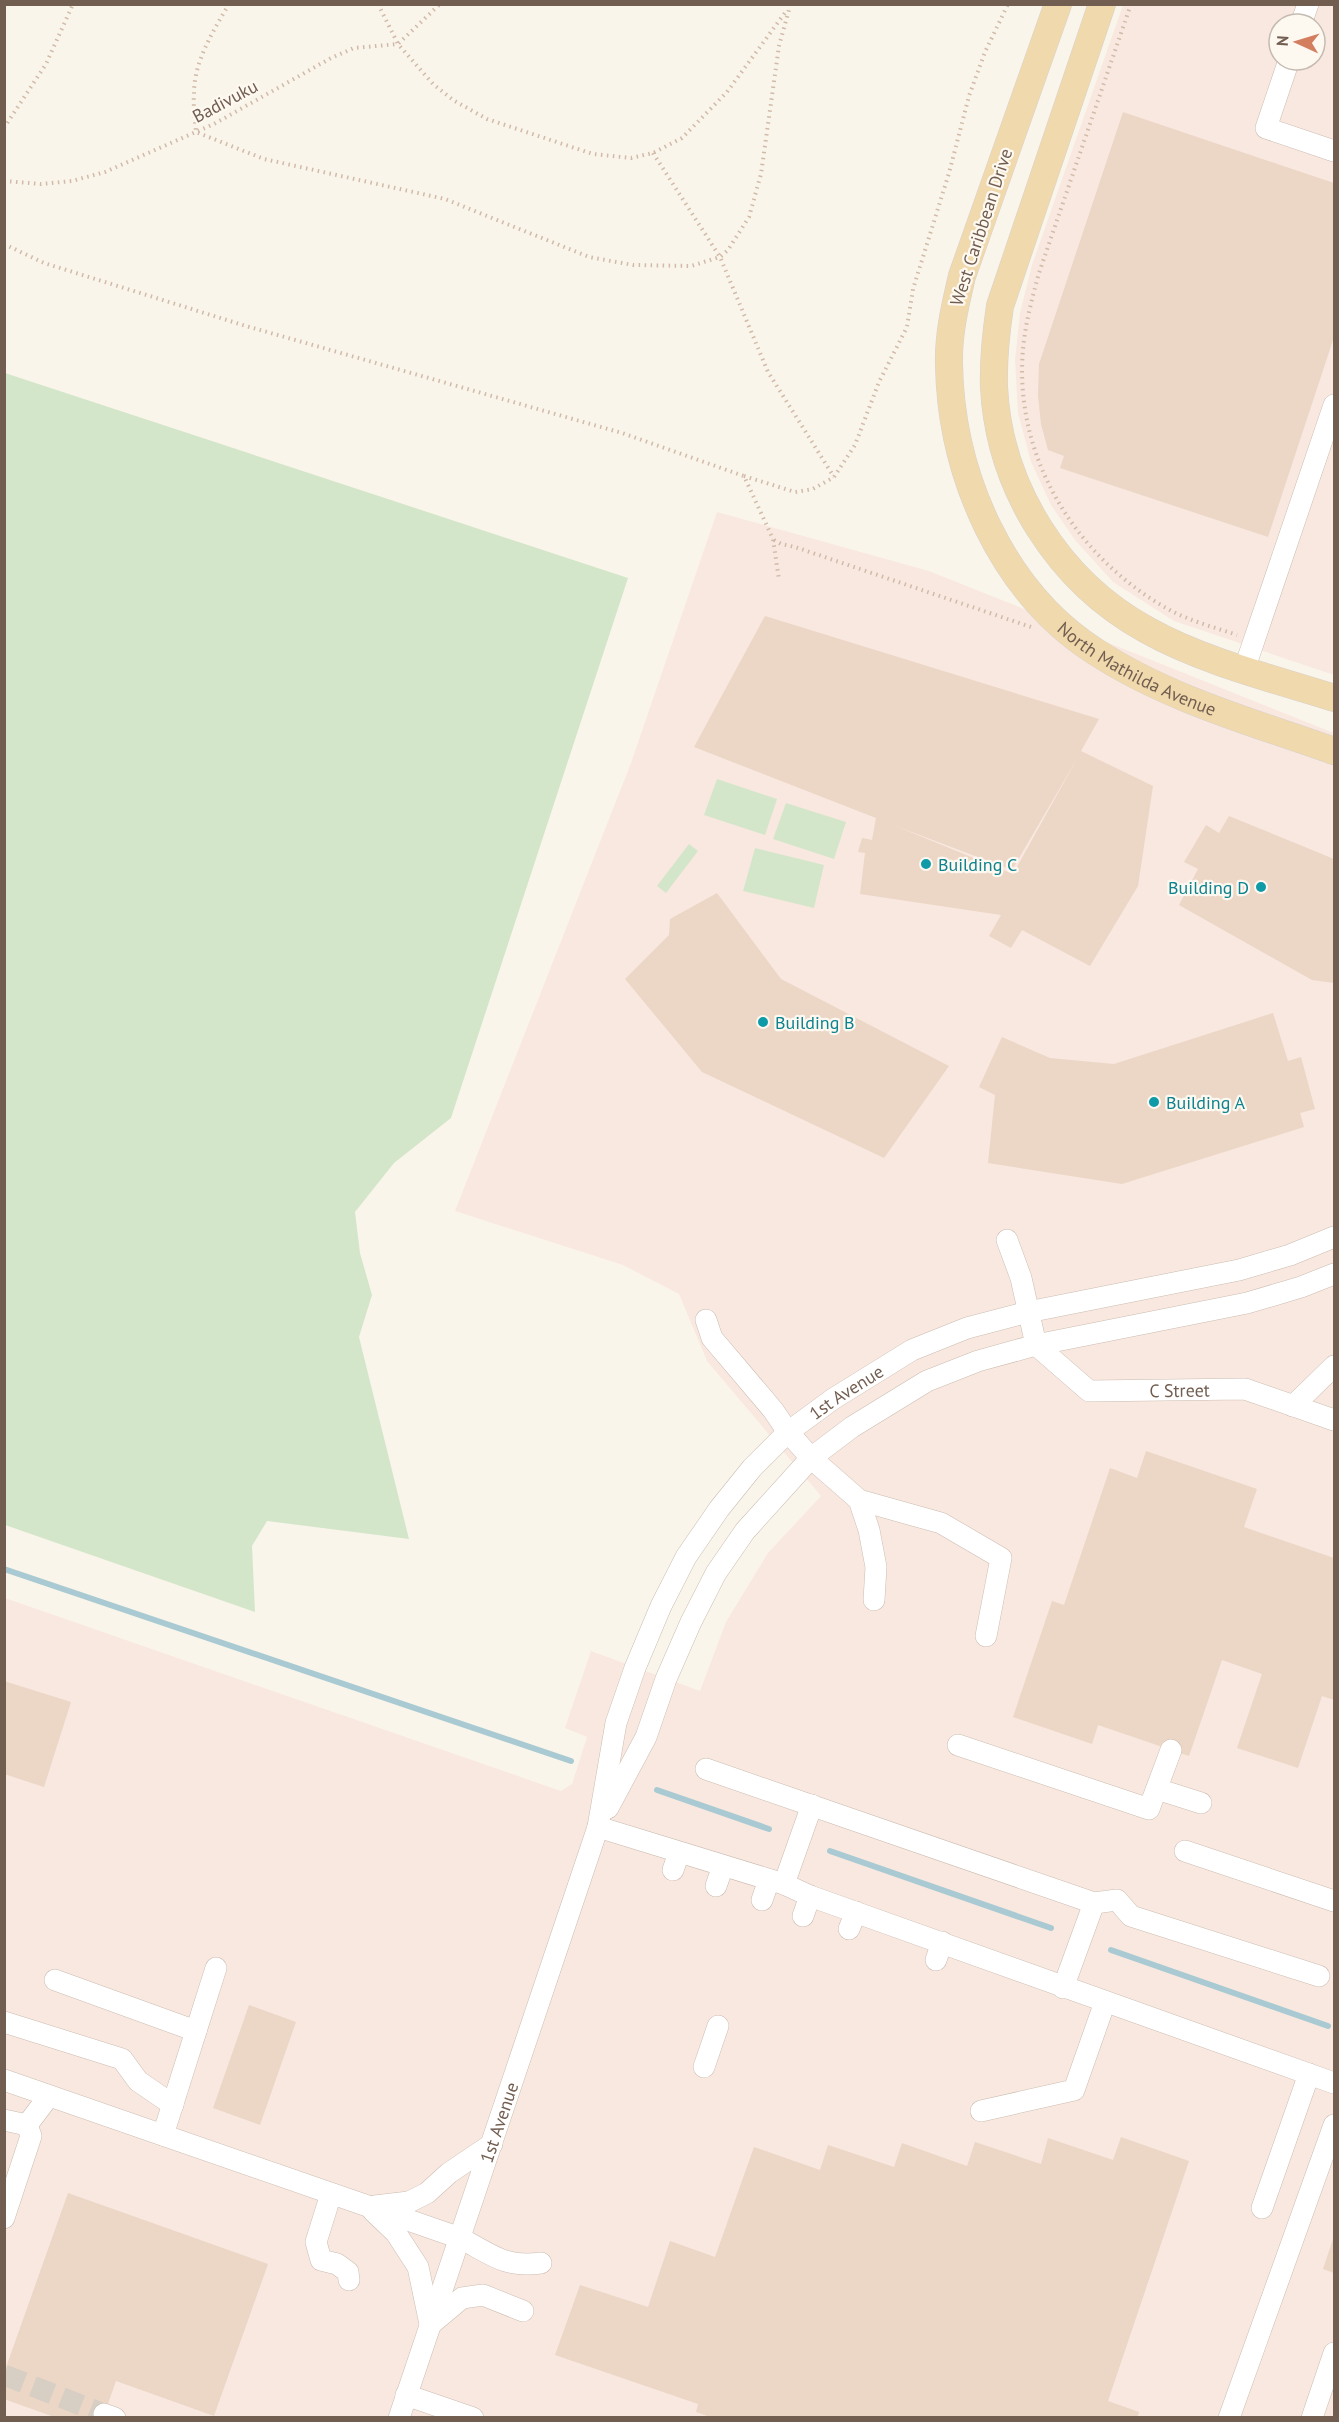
<svg xmlns="http://www.w3.org/2000/svg" width="1339" height="2422" viewBox="0 0 1339 2422" font-family="'PT Sans',sans-serif">
<style>
.commercial{fill:#f9e8e0;fill-rule:evenodd}
.green{fill:#d4e6ca}
.lines{fill:none;stroke-linecap:round;stroke-linejoin:round}
.stream{stroke:#a9cad2;stroke-width:6}
.building{fill:#ecd6c6;fill-rule:evenodd}
.minor-tunnel{stroke:#d8cfc4;stroke-width:21;stroke-dasharray:21 10;stroke-linecap:butt}
.minor-casing{stroke:#cbbdb1;stroke-width:22}
.major-casing{stroke:#d8d2ce;stroke-width:28}
.path{stroke:#d1baa8;stroke-width:4;stroke-dasharray:1.5 4.5;stroke-linecap:butt}
.minor{stroke:#fff;stroke-width:21}
.major{stroke:#f0d9ac;stroke-width:27}
.culture-dot{fill:#0f9aa8;stroke:#fdf9f1;stroke-width:2}
.labels{text-anchor:middle;dominant-baseline:central;stroke-width:4.5;stroke-linejoin:round;paint-order:stroke}
.street-label{font-size:18px;fill:#725e51;stroke:#fdf9f1}
.culture-label{font-size:18px;fill:#0d838f;stroke:#fdf9f1;text-anchor:start}
</style>
<rect width="100%" height="100%" fill="#faf5ea"/>
<g class="commercial">
<path d="M 1123,5 L 1334,5 L 1334,675 L 1174,621 L 1113,582 L 1075,540 L 1051,505 L 1031,462 L 1018,413 L 1015,360 L 1020,313 L 1032,265 ZM 1279,24 L 1315,24 L 1315,60 L 1279,60 Z"/>
<path d="M 717,512 L 929,571 L 1334,733 L 1334,2417 L 5,2418 L 5,1598 L 561,1791 L 572,1784 L 587,1737 L 565,1728 L 591,1651 L 700,1691 L 726,1622 L 768,1553 L 821,1496 L 707,1361 L 679,1294 L 623,1265 L 455,1211 L 631,763 Z"/>
</g>
<g class="green">
<path d="M 5,373 L 628,578 L 451,1118 L 394,1163 L 355,1212 L 360,1253 L 372,1295 L 359,1337 L 409,1539 L 267,1521 L 252,1546 L 255,1612 L 5,1525 Z"/>
<path d="M 717,779 L 777,799 L 765,835 L 704,815 Z"/>
<path d="M 786,803 L 846,822 L 834,859 L 773,839 Z"/>
<path d="M 689,844 L 698,851 L 666,893 L 657,886 Z"/>
<path d="M 755,848 L 824,865 L 814,908 L 743,891 Z"/>
</g>
<g class="lines">
<g class="stream">
<path d="M 4,1569 L 571,1761"/>
<path d="M 657,1790 L 769,1829"/>
<path d="M 830,1851 L 1051,1928"/>
<path d="M 1111,1950 L 1328,2026"/>
</g>
</g>
<g class="building">
<path d="M 1123,112 L 1334,183 L 1334,337 L 1268,537 L 1060,468 L 1064,456 L 1048,450 L 1041,424 L 1038,396 L 1039,364 Z"/>
<path d="M 765,616 L 1099,719 L 1081,751 L 1153,786 L 1138,886 L 1090,966 L 1022,930 L 1011,948 L 989,936 L 1001,915 L 860,894 L 865,853 L 858,852 L 862,838 L 872,840 L 876,818 L 694,747 ZM 1078,757 L 1013,874 L 893,825 L 1012,870 Z"/>
<path d="M 1229,816 L 1334,859 L 1334,983 L 1312,980 L 1179,905 L 1198,869 L 1184,862 L 1206,825 L 1219,833 Z"/>
<path d="M 717,893 L 781,979 L 949,1066 L 884,1158 L 702,1072 L 625,979 L 669,935 L 670,919 Z"/>
<path d="M 1273,1013 L 1288,1061 L 1301,1057 L 1315,1109 L 1300,1113 L 1304,1127 L 1122,1184 L 988,1163 L 995,1095 L 979,1087 L 1002,1037 L 1050,1058 L 1114,1064 Z"/>
<path d="M 1146,1451 L 1257,1489 L 1244,1527 L 1334,1558 L 1334,1700 L 1322,1696 L 1298,1768 L 1237,1748 L 1262,1674 L 1222,1660 L 1189,1756 L 1098,1725 L 1092,1744 L 1013,1717 L 1052,1601 L 1064,1605 L 1110,1468 L 1137,1478 Z"/>
<path d="M 4,1681 L 71,1702 L 44,1787 L 4,1774 Z"/>
<path d="M 249,2005 L 296,2022 L 260,2125 L 213,2108 Z"/>
<path d="M 1121,2137 L 1189,2161 L 1108,2401 L 1139,2412 L 1137,2418 L 713,2418 L 696,2412 L 698,2404 L 555,2355 L 580,2285 L 648,2307 L 670,2241 L 715,2257 L 754,2147 L 820,2170 L 828,2145 L 894,2167 L 902,2143 L 967,2166 L 975,2142 L 1041,2164 L 1048,2138 L 1113,2160 Z"/>
<path d="M 68,2193 L 268,2264 L 214,2416 L 116,2381 L 103,2418 L 57,2418 L 4,2399 L 4,2373 Z"/>
<path d="M 1334,2236 L 1334,2273 L 1323,2269 Z"/>
</g>
<g class="lines">
<path class="minor-tunnel" d="M 4,2375 L 104,2414"/>
<defs>
<g id="minor">
<path d="M 1301,24 L 1308,4"/>
<path d="M 1289,60 L 1266,128 L 1334,151"/>
<path d="M 1244,670 L 1334,405"/>
<path id="s1" d="M 1007,1240 L 1021,1278 L 1036,1345 L 1089,1391 L 1245,1389 L 1334,1420"/>
<path d="M 706,1320 L 712,1338 L 773,1410 L 788,1432 L 811,1458 L 859,1500 L 869,1530 L 876,1567 L 874,1600"/>
<path d="M 1293,1406 L 1334,1366"/>
<path d="M 859,1500 L 941,1523 L 1001,1558 L 986,1636"/>
<path d="M 958,1745 L 1149,1809 L 1171,1750"/>
<path d="M 706,1769 L 1094,1903 L 1117,1900 L 1131,1916 L 1319,1976"/>
<path d="M 1157,1789 L 1201,1803"/>
<path d="M 608,1808 L 646,1737 L 666,1679 L 691,1622 L 716,1573 L 745,1531 L 811,1458 L 852,1427 L 927,1381 L 978,1361 L 1036,1345 L 1247,1303 L 1301,1287 L 1334,1274"/>
<path d="M 598,1827 L 784,1884 L 810,1896 L 1334,2083"/>
<path d="M 1185,1851 L 1334,1901"/>
<path d="M 673,1870 L 679,1853"/>
<path d="M 784,1884 L 812,1805"/>
<path d="M 716,1886 L 723,1866"/>
<path d="M 762,1900 L 769,1880"/>
<path d="M 803,1916 L 810,1896"/>
<path d="M 849,1929 L 856,1912"/>
<path d="M 936,1960 L 942,1942"/>
<path d="M 55,1980 L 196,2031"/>
<path d="M 1063,1988 L 1094,1903"/>
<path d="M 4,2022 L 122,2059 L 138,2081 L 173,2105"/>
<path d="M 704,2067 L 718,2026"/>
<path d="M 4,2080 L 460,2238 C 491,2254 504,2268 541,2263"/>
<path d="M 981,2111 L 1074,2090 L 1105,2002"/>
<path d="M 4,2120 L 27,2125"/>
<path d="M 27,2125 L 49,2096"/>
<path d="M 163,2135 L 216,1968"/>
<path d="M 331,2194 L 316,2242 L 321,2260 L 337,2264 L 348,2272 L 349,2280"/>
<path d="M 375,2206 L 409,2202 L 427,2193 L 449,2173 L 492,2144"/>
<path d="M 1262,2208 L 1309,2074"/>
<path d="M 373,2211 L 396,2233 L 418,2267 L 430,2324"/>
<path d="M 4,2218 L 31,2136 L 27,2125"/>
<path d="M 431,2324 L 462,2298 L 483,2295 L 523,2311"/>
<path d="M 406,2395 L 473,2418"/>
<path d="M 104,2414 L 115,2418"/>
<path id="s2" d="M 399,2418 L 598,1827 L 616,1723 L 635,1668 L 661,1606 L 686,1557 L 719,1509 L 752,1468 L 788,1432 L 833,1399 L 912,1350 L 967,1328 L 1028,1312 L 1239,1270 L 1290,1255 L 1334,1237"/>
<path d="M 1229,2418 L 1334,2125"/>
<path d="M 1312,2418 L 1334,2353"/>
</g>
<g id="major">
<path id="s3" d="M 1058,4 L 962,276 C 955,306 948,335 949,365 C 951,475 1002,592 1096,652 C 1168,699 1255,723 1334,751"/>
<path d="M 1102,4 L 1000,306 C 996,333 993,359 994,387 C 999,488 1059,582 1147,630 C 1202,661 1274,679 1334,698"/>
</g>
</defs>
<use href="#minor" class="minor-casing"/>
<use href="#major" class="major-casing"/>
<g class="path">
<path d="M 229,4 C 213,31 194,62 194,93 C 193,106 195,119 196,132 L 264,159 L 445,199 L 589,257 L 633,265 L 691,266 L 720,257 L 728,250 L 749,217 L 761,174 L 779,46 L 790,6"/>
<path d="M 378,4 L 398,44 L 433,84 L 453,100 L 487,119 L 593,154 L 631,158 L 653,153 L 682,138 L 727,92 L 787,10"/>
<path d="M 1131,4 L 1039,273 C 1033,295 1027,317 1024,340 C 1010,451 1073,556 1168,609 C 1189,621 1214,627 1237,635"/>
<path d="M 4,128 L 46,64 L 73,4"/>
<path d="M 653,153 L 720,257 L 768,372 L 834,477"/>
<path d="M 4,181 L 41,184 L 72,181 L 105,172 L 214,124 L 331,58 L 354,48 L 398,44 L 440,4"/>
<path d="M 4,244 L 44,263 L 246,326 L 622,433 L 744,476 L 773,539 L 779,580"/>
<path d="M 744,476 L 795,492 L 813,489 L 834,477 L 855,445 L 879,382 L 907,327 L 913,289 L 949,173 L 969,96 L 985,52 L 1008,4"/>
<path d="M 774,540 L 781,544 L 795,547 L 1031,627"/>
</g>
<use href="#minor" class="minor"/>
<use href="#major" class="major"/>
</g>
<g class="culture-dot">
<circle cx="926" cy="864" r="6"/>
<circle cx="1261" cy="887" r="6"/>
<circle cx="763" cy="1022" r="6"/>
<circle cx="1154" cy="1102" r="6"/>
</g>
<g class="labels">
<g class="street-label">
<text transform="translate(225 101) rotate(-28)">Badivuku</text>
<text transform="translate(981 227) rotate(-72)">West Caribbean Drive</text>
<text stroke="none"><textPath href="#s3" startOffset="758">North Mathilda Avenue</textPath></text>
<text stroke="none"><textPath href="#s1" startOffset="270">C Street</textPath></text>
<text stroke="none"><textPath href="#s2" startOffset="1142">1st Avenue</textPath></text>
<text stroke="none"><textPath href="#s2" startOffset="312">1st Avenue</textPath></text>
</g>
<g class="culture-label">
<text x="938" y="864">Building C</text>
<text x="1249" y="887" text-anchor="end">Building D</text>
<text x="775" y="1022">Building B</text>
<text x="1166" y="1102">Building A</text>
</g>
</g>
<rect width="1339" height="2422" fill="none" stroke="#725e51" stroke-width="12"/>
<g transform="translate(1297 42) rotate(274)"><circle r="28" fill="#fdf9f1" stroke="#c5bbb1" stroke-width="1.5"/>
<path d="M0-4.5L10 22L0 15L-10 22Z" fill="#d47e60"/>
<text y="-9" font-size="16" font-weight="bold" text-anchor="middle" fill="#725e51">N</text>
</g>
</svg>
